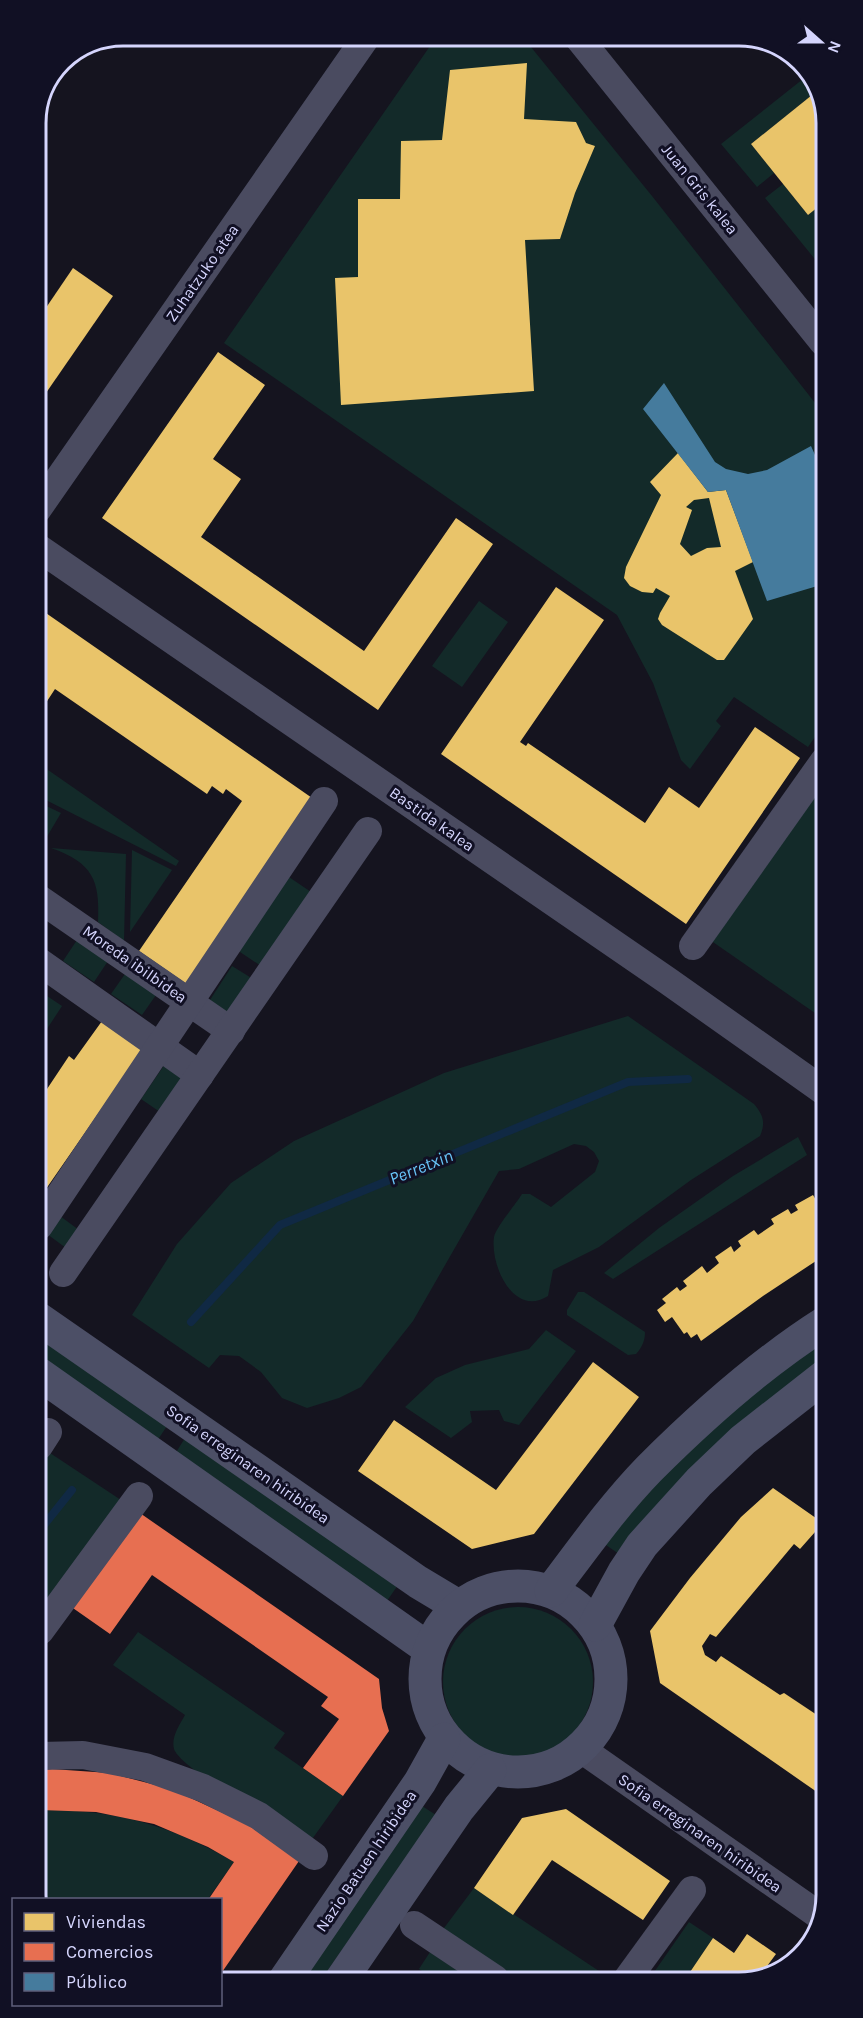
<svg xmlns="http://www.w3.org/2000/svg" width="863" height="2018" viewBox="0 0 863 2018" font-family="Karla,sans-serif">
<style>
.green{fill:#132a29}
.homes{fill:#e9c46a;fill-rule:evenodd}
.shops{fill:#e76f51}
.public{fill:#457b9d}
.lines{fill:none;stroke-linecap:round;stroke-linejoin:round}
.stream{stroke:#102944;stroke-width:8}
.street{stroke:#4a4b60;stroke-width:28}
.secondary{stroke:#4c4f66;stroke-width:33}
.labels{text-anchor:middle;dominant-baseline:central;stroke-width:6;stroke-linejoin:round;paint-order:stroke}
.street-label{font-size:16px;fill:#d5d5fd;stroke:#111024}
.water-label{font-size:18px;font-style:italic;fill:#68c4f8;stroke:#111024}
.rim{fill:none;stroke:#d5d5fd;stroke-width:3}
</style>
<rect width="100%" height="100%" fill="#15141f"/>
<g class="green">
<path d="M 437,36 L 522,36 L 652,196 L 823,413 L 824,724 L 808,747 L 734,697 L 716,721 L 721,726 L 690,769 L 681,760 L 653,683 L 617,615 L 224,343 Z"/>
<path d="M 808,75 L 822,96 L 822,107 L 812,95 L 751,144 L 774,173 L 757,187 L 721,144 Z"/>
<path d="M 783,184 L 808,215 L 823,203 L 823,269 L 765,198 Z"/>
<path d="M 479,601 L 508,622 L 462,687 L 432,666 Z"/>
<path d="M 38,763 L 179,861 L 176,866 L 38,796 Z"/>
<path d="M 824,778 L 825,1020 L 710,940 Z"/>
<path d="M 38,802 L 61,813 L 45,840 L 38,839 Z"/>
<path d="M 51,848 L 126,854 L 124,941 L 98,922 C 100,880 93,863 51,848 Z"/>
<path d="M 132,850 L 172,870 L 130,932 Z"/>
<path d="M 286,875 L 317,896 L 267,970 L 237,950 Z"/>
<path d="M 77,940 L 108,961 L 94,982 L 63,961 Z"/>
<path d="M 232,966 L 253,979 L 230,1014 L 210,1000 Z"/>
<path d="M 125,974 L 156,995 L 142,1015 L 111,994 Z"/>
<path d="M 38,990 L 62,1006 L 41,1038 L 38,1036 Z"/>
<path d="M 628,1016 L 754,1104 C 763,1115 766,1122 760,1136 L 691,1180 L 599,1247 L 553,1270 L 548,1296 C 514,1318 490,1266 494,1237 C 496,1227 516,1204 522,1194 L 530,1194 L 551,1207 L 595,1172 L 599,1161 L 594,1152 L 586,1146 L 574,1144 L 519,1169 L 499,1171 L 413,1321 L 361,1387 L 339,1398 L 307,1408 L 282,1398 L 261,1372 L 239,1356 L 220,1355 L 209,1368 L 132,1315 L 177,1244 L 231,1183 L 294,1141 L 444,1073 Z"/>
<path d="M 165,1064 L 184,1078 L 160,1112 L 141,1099 Z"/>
<path d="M 798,1137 L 807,1155 L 613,1279 L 604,1273 L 659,1228 L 733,1176 Z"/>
<path d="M 60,1216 L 79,1230 L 66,1248 L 47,1234 Z"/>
<path d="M 578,1292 L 584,1292 L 645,1332 C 645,1341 642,1347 636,1354 L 628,1355 L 567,1315 L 567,1310 Z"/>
<path d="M 546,1330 L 576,1351 L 519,1425 L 504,1421 L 499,1410 L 470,1411 L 472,1422 L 451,1438 L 405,1407 L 436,1378 L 465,1365 L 529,1349 Z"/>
<path d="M 39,1336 L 167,1426 L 157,1441 L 39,1359 Z"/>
<path d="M 826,1338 L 826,1360 L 619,1554 L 603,1543 L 672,1463 L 739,1401 Z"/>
<path d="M 185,1438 L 398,1585 L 387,1601 L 175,1454 Z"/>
<path d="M 50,1453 L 124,1502 L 40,1611 L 39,1469 Z"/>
<circle cx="518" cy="1682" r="75"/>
<path d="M 138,1632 L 285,1733 L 274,1748 L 343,1796 L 310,1842 C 287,1828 181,1770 174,1749 C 171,1737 179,1726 185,1715 L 113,1665 Z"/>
<path d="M 422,1806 L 436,1815 L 321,1980 L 300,1981 Z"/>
<path d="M 40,1810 C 113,1809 171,1825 234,1862 L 208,1899 L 40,1899 Z"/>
<path d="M 474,1888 L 605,1975 L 602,1979 L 510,1979 L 441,1932 Z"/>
<path d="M 689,1922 L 713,1938 L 686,1978 L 650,1978 Z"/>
<path d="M 430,1952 L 470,1979 L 435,1980 L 419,1969 Z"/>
</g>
<g class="homes">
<path d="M 527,63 L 524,119 L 576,122 L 586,143 L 595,146 L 575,193 L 560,239 L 525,240 L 534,391 L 341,405 L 335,278 L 358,277 L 358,199 L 400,199 L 401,141 L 442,140 L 450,70 Z"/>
<path d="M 812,95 L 822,107 L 823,203 L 808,215 L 751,144 Z"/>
<path d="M 73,268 L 113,296 L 37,406 L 37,321 Z"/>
<path d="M 218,352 L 265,385 L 213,459 L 241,479 L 201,537 L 364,651 L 456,518 L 493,544 L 378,710 L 102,518 Z"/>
<path d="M 678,453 L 708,492 L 726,490 L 753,562 L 735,571 L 753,619 L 724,660 L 717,660 L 662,625 L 658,619 L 660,613 L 670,596 L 656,588 L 653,593 L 642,592 L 630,586 L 624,578 L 626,567 L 661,495 L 650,482 ZM 709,498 L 721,547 L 707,548 L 691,556 L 680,544 L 692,510 L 686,507 L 694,500 Z"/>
<path d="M 556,587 L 604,620 L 520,742 L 526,746 L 528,743 L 645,823 L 669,787 L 699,808 L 755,727 L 800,758 L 686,924 L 441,754 Z"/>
<path d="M 43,611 L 315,800 L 188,985 L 139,951 L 242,801 L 226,789 L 223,794 L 212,786 L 207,794 L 55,689 L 38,715 L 37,619 Z"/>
<path d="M 102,1021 L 143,1049 L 39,1199 L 39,1101 L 69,1056 L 74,1060 Z"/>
<path d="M 813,1195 L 816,1200 L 825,1195 L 825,1255 L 763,1296 L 701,1341 L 697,1334 L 691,1338 L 687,1332 L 684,1334 L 672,1317 L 665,1322 L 657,1310 L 666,1303 L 662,1299 L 677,1287 L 680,1291 L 687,1286 L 683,1281 L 702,1266 L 707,1273 L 719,1263 L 715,1257 L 731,1246 L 734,1252 L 741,1246 L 738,1241 L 754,1230 L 758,1235 L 774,1224 L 771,1219 L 788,1209 L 791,1214 L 798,1210 L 795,1205 Z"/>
<path d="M 593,1362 L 639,1397 L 534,1534 L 472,1549 L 358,1471 L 394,1420 L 496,1490 Z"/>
<path d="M 773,1488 L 823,1523 L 800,1549 L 794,1544 L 716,1637 L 710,1634 L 702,1646 L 705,1655 L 716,1662 L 721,1656 L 780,1695 L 784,1693 L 820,1717 L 818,1721 L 827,1727 L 827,1799 L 660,1683 L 650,1631 L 690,1578 L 741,1517 Z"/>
<path d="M 566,1809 L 670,1881 L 643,1920 L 552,1860 L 513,1915 L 474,1888 L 522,1818 Z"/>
<path d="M 747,1934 L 776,1954 L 762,1973 L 768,1977 L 686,1978 L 713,1938 L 734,1953 Z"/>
</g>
<g class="shops">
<path d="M 137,1511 L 379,1679 L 382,1708 L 389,1731 L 343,1796 L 303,1768 L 339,1719 L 321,1706 L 328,1697 L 152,1575 L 110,1634 L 70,1606 Z"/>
<path d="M 52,1769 L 109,1773 L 171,1789 L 247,1824 L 299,1861 L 220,1975 L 220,1900 L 208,1900 L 234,1862 L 208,1847 L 154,1824 L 96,1812 L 40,1810 L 40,1770 Z"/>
</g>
<path class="public" d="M 664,383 L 715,462 L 726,469 L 748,474 L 767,470 L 811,446 L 823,473 L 824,549 L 819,554 L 824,572 L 824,584 L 767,601 L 726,490 L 708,492 L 643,409 Z"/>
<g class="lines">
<g class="stream">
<path d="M 191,1322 L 280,1225 L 628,1082 L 688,1079"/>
<path d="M 40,1530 L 72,1490"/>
</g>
<g class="street">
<path d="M 577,36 L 823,342"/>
<path d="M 37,510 L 367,36"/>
<path d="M 37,547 L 668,981 L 825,1092"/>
<path d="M 38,898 L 231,1031"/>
<path d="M 693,946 L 824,761"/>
<path d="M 38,961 L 200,1075"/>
<path d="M 39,1226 L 324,801"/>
<path d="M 63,1273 L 368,831"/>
<path d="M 39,1446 L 48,1432"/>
<path d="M 40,1631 L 139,1496"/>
<path d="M 581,1749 L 820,1916"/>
<path d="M 40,1756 L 83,1755 L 145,1767 L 203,1788 L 259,1816 L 314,1856"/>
<path d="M 414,1925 L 495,1979"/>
<path d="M 628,1978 L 692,1890"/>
</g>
<g class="secondary">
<path d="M 39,1319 L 418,1582 L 458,1606"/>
<path d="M 39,1374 L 429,1649"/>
<circle cx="518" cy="1679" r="93"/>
<path d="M 551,1591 C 582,1550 613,1506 649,1469 C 703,1415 761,1363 826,1322"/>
<path d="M 595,1625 L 624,1572 L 642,1545 L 699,1482 L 743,1440 L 826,1375"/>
<path d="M 341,1980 L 459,1808 L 490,1770"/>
<path d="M 284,1981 L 420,1782 L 444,1739"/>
</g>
</g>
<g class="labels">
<g class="street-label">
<text transform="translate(700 189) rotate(51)">Juan Gris kalea</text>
<text transform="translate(202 273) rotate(-55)">Zuhatzuko atea</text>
<text transform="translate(432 819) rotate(35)">Bastida kalea</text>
<text transform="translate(135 964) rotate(35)">Moreda ibilbidea</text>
<text transform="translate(248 1464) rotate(35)">Sofia erreginaren hiribidea</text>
<text transform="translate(700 1833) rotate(35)">Sofia erreginaren hiribidea</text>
<text transform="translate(366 1861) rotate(-56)">Nazio Batuen hiribidea</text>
</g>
<g class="water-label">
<text transform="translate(421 1167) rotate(-22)">Perretxin</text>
</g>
</g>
<path d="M0 0H863V2018H0ZM123 46H739A77 77 0 0 1 816 123V1895A77 77 0 0 1 739 1972H123A77 77 0 0 1 46 1895V123A77 77 0 0 1 123 46Z" fill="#111024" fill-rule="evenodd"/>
<path class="rim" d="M123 46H739A77 77 0 0 1 816 123V1895A77 77 0 0 1 739 1972H123A77 77 0 0 1 46 1895V123A77 77 0 0 1 123 46Z"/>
<rect x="12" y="1898" width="210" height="108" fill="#111024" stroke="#5f5f7b" stroke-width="1.5"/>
<rect x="24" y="1913" width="30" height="18" fill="#e9c46a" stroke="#5f5f7b" stroke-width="1.5"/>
<text x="66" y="1928" font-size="18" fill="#d5d5fd">Viviendas</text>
<rect x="24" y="1943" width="30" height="18" fill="#e76f51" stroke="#5f5f7b" stroke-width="1.5"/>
<text x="66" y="1958" font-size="18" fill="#d5d5fd">Comercios</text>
<rect x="24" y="1973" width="30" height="18" fill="#457b9d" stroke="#5f5f7b" stroke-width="1.5"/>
<text x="66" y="1988" font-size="18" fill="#d5d5fd">Público</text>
<g transform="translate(821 42) rotate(111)" stroke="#111024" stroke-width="4.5" paint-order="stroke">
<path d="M0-4.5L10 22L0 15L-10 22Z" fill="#d5d5fd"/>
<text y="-9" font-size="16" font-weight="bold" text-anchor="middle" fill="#d5d5fd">N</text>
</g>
</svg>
